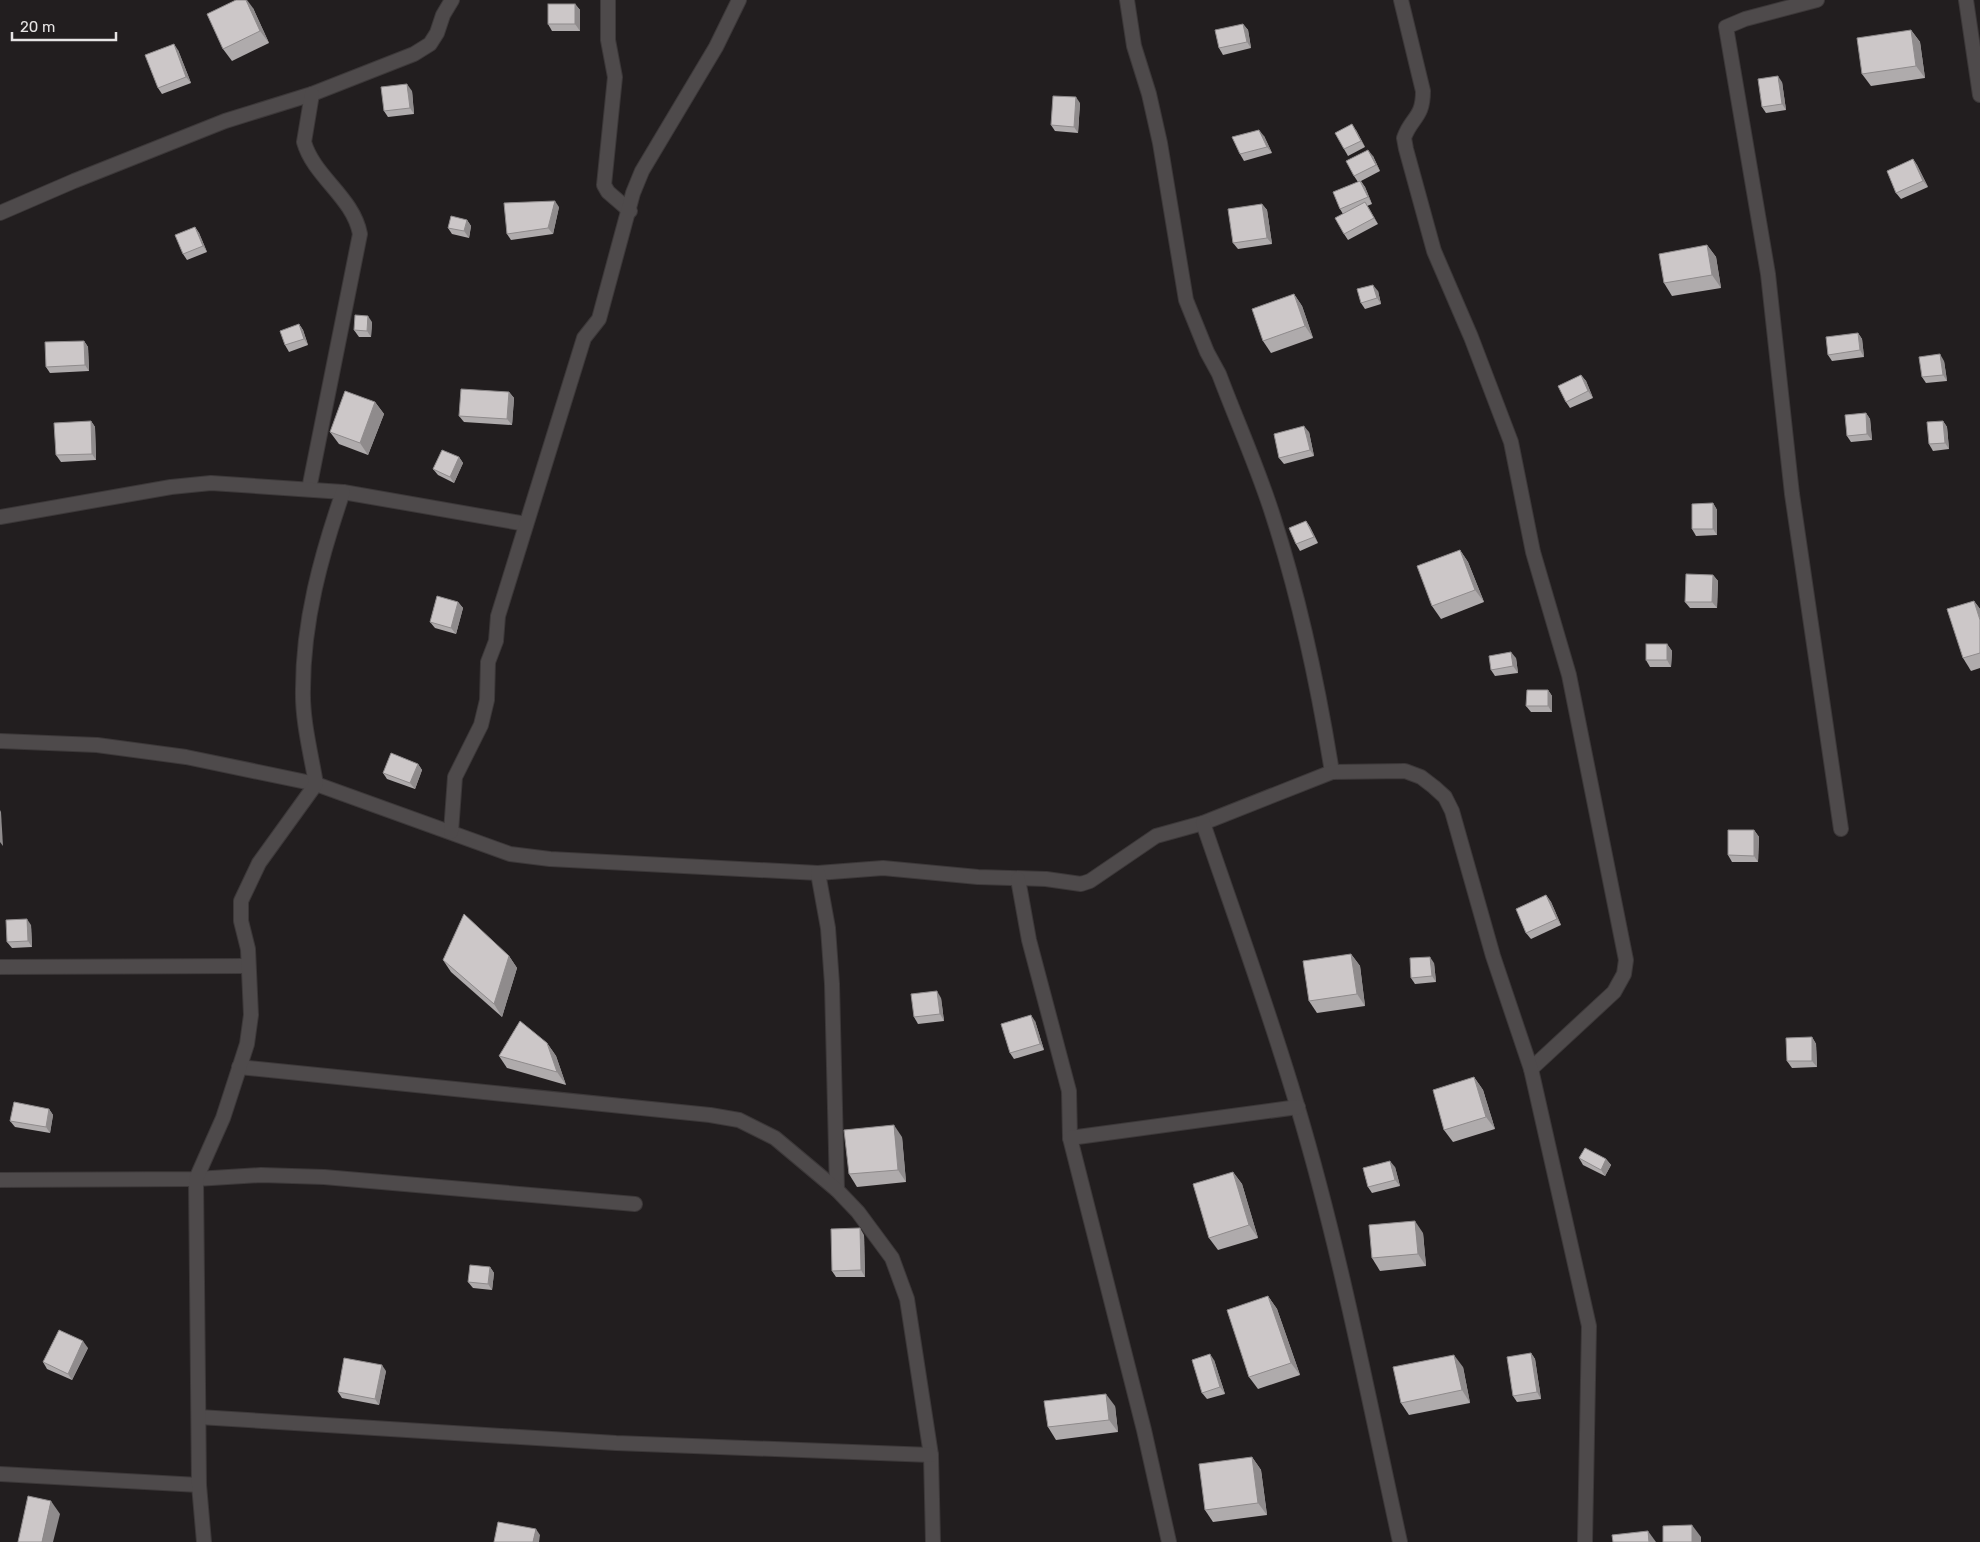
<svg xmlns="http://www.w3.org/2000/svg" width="1980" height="1542" viewBox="0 0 1980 1542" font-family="Rubik,sans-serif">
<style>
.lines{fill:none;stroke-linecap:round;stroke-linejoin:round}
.minor-casing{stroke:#3c3839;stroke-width:16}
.minor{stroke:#4e4a4b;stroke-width:14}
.wall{fill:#afabac}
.shaded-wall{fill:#8f8b8c}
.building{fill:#ccc7c8;stroke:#8f8b8c}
</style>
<rect width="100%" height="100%" fill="#221e1f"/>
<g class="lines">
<defs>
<g id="minor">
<path d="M 608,0 L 608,40 L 615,77 L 604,185 L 608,192 L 630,211"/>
<path d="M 1127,0 L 1134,46 L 1149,94 L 1160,143 L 1186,300 L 1207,352 L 1219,374 C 1237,422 1258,468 1273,516 C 1300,600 1318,685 1332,772"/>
<path d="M 1401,0 L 1423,91 C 1423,119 1411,117 1404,138 L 1406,149 L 1434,251 L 1471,337 L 1511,442 L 1533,552 L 1569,675 L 1626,960 L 1624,974 L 1614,992 L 1531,1069"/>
<path d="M 1817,0 L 1745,19 L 1726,27 L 1768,274 L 1792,494 L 1841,829"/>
<path d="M 1966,0 L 1980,95"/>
<path d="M 0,213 L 74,181 L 225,121 L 312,94 L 414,54 L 430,44 L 437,33 L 443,15 L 452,0"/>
<path d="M 309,489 L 360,234 C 353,197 314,177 304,142 L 312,94"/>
<path d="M 0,517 L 171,487 L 211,483 L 343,492 L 526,524"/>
<path d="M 0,741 L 97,745 L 186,757 L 316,784 L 510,854 L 550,859 L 818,873 L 883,868 L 978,877 L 1046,879 L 1081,884 L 1090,881 L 1156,836 L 1203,823 L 1332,772 L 1405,771 L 1421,777 L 1434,787 L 1445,797 L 1452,811 L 1493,956 L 1531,1069 L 1589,1326 L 1585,1542"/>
<path d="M 1203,823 C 1235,917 1269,1010 1297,1105 C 1340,1249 1368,1396 1400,1542"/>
<path d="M 451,832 L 455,777 L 481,725 L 487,700 L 488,662 L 496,641 L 498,616 L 584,338 L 599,319 L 633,193 L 642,171 L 716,47 L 739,0"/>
<path d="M 818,873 L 828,928 L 832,984 L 837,1190"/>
<path d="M 1018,879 L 1029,940 L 1069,1091 L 1070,1138"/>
<path d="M 0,967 L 248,966"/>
<path d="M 239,1067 L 710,1115 L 739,1120 L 775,1138 L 837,1190 L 858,1212 L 892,1258 L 907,1299 L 931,1455 L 933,1542"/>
<path d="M 0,1180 L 196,1179 L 261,1175 L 324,1177 L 635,1204"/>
<path d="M 199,1417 L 616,1443 L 931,1455"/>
<path d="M 0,1474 L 199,1485"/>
<path d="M 204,1542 L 199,1485 L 196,1179 L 223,1118 L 247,1044 L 251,1015 L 248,949 L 241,921 L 241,901 L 259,863 L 316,784 C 311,754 302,720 303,689 C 303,621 321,556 343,492"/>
<path d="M 1169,1542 L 1144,1430 L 1070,1138 L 1298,1107"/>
</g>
</defs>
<use href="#minor" class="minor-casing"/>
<use href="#minor" class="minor"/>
</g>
<g class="wall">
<path d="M 575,4 L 580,10 L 580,31 L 552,31 L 548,24 Z"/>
<path d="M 253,8 L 269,43 L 232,61 L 223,49 Z"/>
<path d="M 1243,24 L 1248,30 L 1251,48 L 1223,55 L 1219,48 Z"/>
<path d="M 1911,30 L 1920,42 L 1925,78 L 1871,86 L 1862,74 Z"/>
<path d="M 178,50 L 191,83 L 162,94 L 158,88 Z"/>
<path d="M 1782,82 L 1786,110 L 1766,113 L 1762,107 Z"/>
<path d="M 412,91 L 414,114 L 388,117 L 384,111 Z"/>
<path d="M 1080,103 L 1078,133 L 1055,131 L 1051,125 Z"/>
<path d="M 1356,130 L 1365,147 L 1348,156 L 1344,149 Z"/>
<path d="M 1264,136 L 1272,153 L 1244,161 L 1240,154 Z"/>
<path d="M 1373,156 L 1380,171 L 1361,181 L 1365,187 L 1372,204 L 1367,206 L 1378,224 L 1348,240 L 1344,234 L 1343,214 L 1340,209 L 1358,182 L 1354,176 Z"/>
<path d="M 1913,159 L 1917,165 L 1928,187 L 1901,199 L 1896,193 Z"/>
<path d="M 1262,204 L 1267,210 L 1272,244 L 1238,249 L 1233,243 Z"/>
<path d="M 559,207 L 553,234 L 511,240 L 507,234 Z"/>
<path d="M 467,220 L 471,226 L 469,238 L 452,234 L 448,228 Z"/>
<path d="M 195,227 L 199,233 L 207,252 L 187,260 L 183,254 Z"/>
<path d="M 1707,245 L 1716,257 L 1721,288 L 1672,296 L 1664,283 Z"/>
<path d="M 1378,291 L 1381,304 L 1365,309 L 1361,303 Z"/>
<path d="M 1294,294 L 1302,306 L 1313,338 L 1271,353 L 1263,341 Z"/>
<path d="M 372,322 L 371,337 L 359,337 L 354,330 Z"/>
<path d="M 299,324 L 303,330 L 308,345 L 289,352 L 285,345 Z"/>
<path d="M 1858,333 L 1862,339 L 1864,357 L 1832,361 L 1828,355 Z"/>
<path d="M 84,341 L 88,347 L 89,371 L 50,373 L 46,367 Z"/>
<path d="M 1944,361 L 1947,381 L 1926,383 L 1922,377 Z"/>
<path d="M 1581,375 L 1586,381 L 1593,398 L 1570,408 L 1566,402 Z"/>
<path d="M 509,392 L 514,398 L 512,425 L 464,422 L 459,416 Z"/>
<path d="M 375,402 L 384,414 L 368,455 L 339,444 L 330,432 Z"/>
<path d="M 1866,413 L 1870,419 L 1872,440 L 1851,442 L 1847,436 Z"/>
<path d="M 91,421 L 95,427 L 96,460 L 61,462 L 56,455 Z"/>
<path d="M 1943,421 L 1947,427 L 1949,449 L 1933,451 L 1929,444 Z"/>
<path d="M 1309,432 L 1314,456 L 1284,464 L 1279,458 Z"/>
<path d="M 459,457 L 463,463 L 454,483 L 438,475 L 433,469 Z"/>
<path d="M 1713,503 L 1717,510 L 1717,535 L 1696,536 L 1692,529 Z"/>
<path d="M 1306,521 L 1310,527 L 1318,543 L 1300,551 L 1296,544 Z"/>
<path d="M 1460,550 L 1468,562 L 1484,602 L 1441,619 L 1432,606 Z"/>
<path d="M 1713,575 L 1718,581 L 1717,608 L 1690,608 L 1685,602 Z"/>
<path d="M 1974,601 L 1980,609 L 1980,668 L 1971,671 L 1963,658 Z"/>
<path d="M 458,602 L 463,608 L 456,634 L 435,628 L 430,622 Z"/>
<path d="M 1667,644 L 1672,651 L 1671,667 L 1650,667 L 1646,660 Z"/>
<path d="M 1516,658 L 1518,673 L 1495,676 L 1491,670 Z"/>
<path d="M 1548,690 L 1552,696 L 1552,712 L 1531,712 L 1526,706 Z"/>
<path d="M 418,764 L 422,770 L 415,789 L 387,779 L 383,773 Z"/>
<path d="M 1754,830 L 1759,837 L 1758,862 L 1732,862 L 1728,855 Z"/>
<path d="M 1546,895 L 1551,902 L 1561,925 L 1531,939 L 1526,933 Z"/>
<path d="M 31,925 L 32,947 L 12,948 L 7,942 Z"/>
<path d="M 1351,954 L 1360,966 L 1365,1006 L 1317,1013 L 1309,1001 Z"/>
<path d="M 509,956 L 517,968 L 502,1017 L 451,972 L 443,960 Z"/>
<path d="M 1434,963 L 1436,982 L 1415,984 L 1411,978 Z"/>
<path d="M 941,998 L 944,1021 L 918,1024 L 914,1017 Z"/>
<path d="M 1035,1021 L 1044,1050 L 1014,1059 L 1010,1053 Z"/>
<path d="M 1812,1037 L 1816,1044 L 1817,1067 L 1792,1068 L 1787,1061 Z"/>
<path d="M 547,1043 L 556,1056 L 566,1085 L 507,1068 L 499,1056 Z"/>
<path d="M 1474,1077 L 1483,1090 L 1495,1129 L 1453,1142 L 1444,1130 Z"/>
<path d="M 49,1109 L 53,1115 L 50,1133 L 15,1127 L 10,1121 Z"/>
<path d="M 902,1137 L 906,1182 L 857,1187 L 849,1174 Z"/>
<path d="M 1579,1158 L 1606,1159 L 1611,1165 L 1605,1176 L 1583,1165 Z"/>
<path d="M 1395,1167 L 1400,1186 L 1372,1193 L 1368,1187 Z"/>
<path d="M 1233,1172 L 1242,1184 L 1258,1238 L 1218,1250 L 1209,1238 Z"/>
<path d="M 1423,1233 L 1426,1266 L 1380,1271 L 1372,1258 Z"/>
<path d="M 864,1235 L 865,1277 L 836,1277 L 832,1271 Z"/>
<path d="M 490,1267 L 494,1273 L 492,1290 L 473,1288 L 468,1282 Z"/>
<path d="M 1268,1296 L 1277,1309 L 1300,1375 L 1258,1389 L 1249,1377 Z"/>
<path d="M 88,1348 L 72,1380 L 47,1369 L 43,1362 Z"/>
<path d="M 1531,1353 L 1535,1359 L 1541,1399 L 1517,1402 L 1513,1396 Z"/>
<path d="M 1214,1360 L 1225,1394 L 1207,1399 L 1202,1393 Z"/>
<path d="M 1463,1367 L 1470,1403 L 1409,1415 L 1401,1403 Z"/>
<path d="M 386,1371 L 379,1405 L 342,1398 L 338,1392 Z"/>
<path d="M 1115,1406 L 1118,1432 L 1056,1440 L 1048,1427 Z"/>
<path d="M 1252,1457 L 1261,1470 L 1267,1515 L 1213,1522 L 1205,1510 Z"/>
</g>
<g class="shaded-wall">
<path d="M 246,0 L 247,0 L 253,8 L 269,43 L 260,31 Z"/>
<path d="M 575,4 L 580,10 L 580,31 L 575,24 Z"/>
<path d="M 1243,24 L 1248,30 L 1251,48 L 1247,42 Z"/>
<path d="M 1911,30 L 1920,42 L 1925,78 L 1916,66 Z"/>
<path d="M 174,44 L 178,50 L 191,83 L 186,77 Z"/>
<path d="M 1778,76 L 1782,82 L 1786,110 L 1782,104 Z"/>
<path d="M 407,84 L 412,91 L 414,114 L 410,108 Z"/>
<path d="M 1076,97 L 1080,103 L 1078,133 L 1074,127 Z"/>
<path d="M 1352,124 L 1356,130 L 1365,147 L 1361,141 Z"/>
<path d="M 1259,130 L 1264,136 L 1272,153 L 1267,147 Z"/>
<path d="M 1368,150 L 1373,156 L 1380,171 L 1376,165 Z"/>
<path d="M 1913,159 L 1917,165 L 1928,187 L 1923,181 Z"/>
<path d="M 1360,181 L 1365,187 L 1372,204 L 1368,197 Z"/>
<path d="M 555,201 L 559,207 L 553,234 L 548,228 Z"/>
<path d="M 1365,202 L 1369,208 L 1378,224 L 1374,218 Z"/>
<path d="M 1262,204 L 1267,210 L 1272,244 L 1267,238 Z"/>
<path d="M 467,220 L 471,226 L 469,238 L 464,231 Z"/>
<path d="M 195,227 L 199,233 L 207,252 L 203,246 Z"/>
<path d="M 1707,245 L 1716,257 L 1721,288 L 1712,275 Z"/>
<path d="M 1373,285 L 1378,291 L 1381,304 L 1377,298 Z"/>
<path d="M 1294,294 L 1302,306 L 1313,338 L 1305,326 Z"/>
<path d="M 368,316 L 372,322 L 371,337 L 367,331 Z"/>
<path d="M 299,324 L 303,330 L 308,345 L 304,339 Z"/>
<path d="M 1858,333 L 1862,339 L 1864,357 L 1860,350 Z"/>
<path d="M 84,341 L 88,347 L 89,371 L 85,365 Z"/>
<path d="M 1940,354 L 1944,361 L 1947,381 L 1943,375 Z"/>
<path d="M 1581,375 L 1586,381 L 1593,398 L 1588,391 Z"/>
<path d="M 509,392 L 514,398 L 512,425 L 507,419 Z"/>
<path d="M 375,402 L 384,414 L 368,455 L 360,443 Z"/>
<path d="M 1866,413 L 1870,419 L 1872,440 L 1867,434 Z"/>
<path d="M 91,421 L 95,427 L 96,460 L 92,454 Z"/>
<path d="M 1943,421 L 1947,427 L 1949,449 L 1945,443 Z"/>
<path d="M 1304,426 L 1309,432 L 1314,456 L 1310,450 Z"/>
<path d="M 459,457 L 463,463 L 454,483 L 450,477 Z"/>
<path d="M 1713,503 L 1717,510 L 1717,535 L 1713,529 Z"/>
<path d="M 1306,521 L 1310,527 L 1318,543 L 1314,537 Z"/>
<path d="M 1460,550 L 1468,562 L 1484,602 L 1475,590 Z"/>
<path d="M 1713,575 L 1718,581 L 1717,608 L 1712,602 Z"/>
<path d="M 1974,601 L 1980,609 L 1980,620 Z"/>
<path d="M 458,602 L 463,608 L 456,634 L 451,628 Z"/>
<path d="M 1667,644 L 1672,651 L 1671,667 L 1667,660 Z"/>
<path d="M 1511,652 L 1516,658 L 1518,673 L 1513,666 Z"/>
<path d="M 1548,690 L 1552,696 L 1552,712 L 1548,706 Z"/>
<path d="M 418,764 L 422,770 L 415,789 L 410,783 Z"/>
<path d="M 0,810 L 1,812 L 3,846 L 0,842 Z"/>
<path d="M 1754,830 L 1759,837 L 1758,862 L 1754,856 Z"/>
<path d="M 1546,895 L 1551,902 L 1561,925 L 1557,919 Z"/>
<path d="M 27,919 L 31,925 L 32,947 L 28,941 Z"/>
<path d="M 1351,954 L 1360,966 L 1365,1006 L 1357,994 Z"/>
<path d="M 509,956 L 517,968 L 502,1017 L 494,1004 Z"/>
<path d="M 1430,957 L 1434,963 L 1436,982 L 1432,976 Z"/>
<path d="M 937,991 L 941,998 L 944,1021 L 940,1014 Z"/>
<path d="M 1031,1015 L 1035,1021 L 1044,1050 L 1040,1044 Z"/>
<path d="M 1812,1037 L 1816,1044 L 1817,1067 L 1812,1061 Z"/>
<path d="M 547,1043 L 556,1056 L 566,1085 L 557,1072 Z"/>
<path d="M 1474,1077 L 1483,1090 L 1495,1129 L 1486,1117 Z"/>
<path d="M 49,1109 L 53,1115 L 50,1133 L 46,1127 Z"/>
<path d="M 894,1125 L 902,1137 L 906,1182 L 898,1170 Z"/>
<path d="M 1606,1159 L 1611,1165 L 1605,1176 L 1601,1170 Z"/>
<path d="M 1390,1161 L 1395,1167 L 1400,1186 L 1395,1180 Z"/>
<path d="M 1233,1172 L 1242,1184 L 1258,1238 L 1249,1225 Z"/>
<path d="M 1415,1221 L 1423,1233 L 1426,1266 L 1418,1254 Z"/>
<path d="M 860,1228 L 864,1235 L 865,1277 L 861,1270 Z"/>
<path d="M 490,1267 L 494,1273 L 492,1290 L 488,1284 Z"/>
<path d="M 1268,1296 L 1277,1309 L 1300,1375 L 1291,1363 Z"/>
<path d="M 83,1341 L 88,1348 L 72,1380 L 68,1374 Z"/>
<path d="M 1531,1353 L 1535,1359 L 1541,1399 L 1537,1392 Z"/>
<path d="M 1210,1354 L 1214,1360 L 1225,1394 L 1220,1387 Z"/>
<path d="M 1454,1355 L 1463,1367 L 1470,1403 L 1462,1390 Z"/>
<path d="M 382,1365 L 386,1371 L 379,1405 L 375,1399 Z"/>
<path d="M 1106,1394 L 1115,1406 L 1118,1432 L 1109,1420 Z"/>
<path d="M 1252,1457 L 1261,1470 L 1267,1515 L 1258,1503 Z"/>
<path d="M 51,1501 L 60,1514 L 53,1542 L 42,1542 Z"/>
<path d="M 1692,1525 L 1701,1537 L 1701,1542 L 1692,1542 Z"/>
<path d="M 536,1529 L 540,1535 L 539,1542 L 533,1542 Z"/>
<path d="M 1648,1531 L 1656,1542 L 1649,1542 Z"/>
</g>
<g class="building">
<path d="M 236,0 L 246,0 L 260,31 L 223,49 L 207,14 Z"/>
<rect x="548" y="4" width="27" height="20"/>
<path d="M 1243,24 L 1247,42 L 1219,48 L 1215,30 Z"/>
<path d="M 1911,30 L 1916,66 L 1862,74 L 1857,38 Z"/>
<path d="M 174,44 L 186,77 L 158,88 L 145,55 Z"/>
<path d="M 1778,76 L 1782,104 L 1762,107 L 1758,79 Z"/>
<path d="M 407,84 L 410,108 L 384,111 L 381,87 Z"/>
<path d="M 1053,96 L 1076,97 L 1074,127 L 1051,125 Z"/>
<path d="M 1352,124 L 1361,141 L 1344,149 L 1335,133 Z"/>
<path d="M 1259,130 L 1267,147 L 1240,154 L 1232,137 Z"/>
<path d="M 1368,150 L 1376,165 L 1354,176 L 1346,161 Z"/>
<path d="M 1913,159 L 1923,181 L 1896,193 L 1887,171 Z"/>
<path d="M 1360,181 L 1368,197 L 1340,209 L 1333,192 Z"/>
<path d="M 555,201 L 548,228 L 507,234 L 504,203 Z"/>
<path d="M 1365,202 L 1374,218 L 1344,234 L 1335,218 Z"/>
<path d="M 1262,204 L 1267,238 L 1233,243 L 1228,209 Z"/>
<path d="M 451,216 L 467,220 L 464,231 L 448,228 Z"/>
<path d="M 195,227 L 203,246 L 183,254 L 175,235 Z"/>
<path d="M 1707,245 L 1712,275 L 1664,283 L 1659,254 Z"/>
<path d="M 1373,285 L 1377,298 L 1361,303 L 1357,289 Z"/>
<path d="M 1294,294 L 1305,326 L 1263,341 L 1252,309 Z"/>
<path d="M 355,315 L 368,316 L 367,331 L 354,330 Z"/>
<path d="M 299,324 L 304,339 L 285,345 L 280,331 Z"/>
<path d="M 1858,333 L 1860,350 L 1828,355 L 1826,337 Z"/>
<path d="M 84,341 L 85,365 L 46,367 L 45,342 Z"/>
<path d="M 1940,354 L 1943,375 L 1922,377 L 1919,357 Z"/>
<path d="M 1581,375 L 1588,391 L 1566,402 L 1558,386 Z"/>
<path d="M 461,389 L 509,392 L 507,419 L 459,416 Z"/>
<path d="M 345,391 L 375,402 L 360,443 L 330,432 Z"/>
<path d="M 1866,413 L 1867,434 L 1847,436 L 1845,415 Z"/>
<path d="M 91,421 L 92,454 L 56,455 L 54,423 Z"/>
<path d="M 1943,421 L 1945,443 L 1929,444 L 1927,422 Z"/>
<path d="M 1304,426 L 1310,450 L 1279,458 L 1274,434 Z"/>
<path d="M 442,450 L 459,457 L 450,477 L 433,469 Z"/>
<path d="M 1713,503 L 1713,529 L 1692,529 L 1692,504 Z"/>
<path d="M 1306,521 L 1314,537 L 1296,544 L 1289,528 Z"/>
<path d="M 1460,550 L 1475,590 L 1432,606 L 1417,566 Z"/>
<path d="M 1686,574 L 1713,575 L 1712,602 L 1685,602 Z"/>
<path d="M 437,596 L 458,602 L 451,628 L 430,622 Z"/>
<path d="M 1974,601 L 1980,620 L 1980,653 L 1963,658 L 1947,609 Z"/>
<rect x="1646" y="644" width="21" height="16"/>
<path d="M 1511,652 L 1513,666 L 1491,670 L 1489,656 Z"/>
<path d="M 1527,690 L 1548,690 L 1548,706 L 1526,706 Z"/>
<path d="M 391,753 L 418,764 L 410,783 L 383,773 Z"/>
<path d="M 1728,830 L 1754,830 L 1754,856 L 1728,855 Z"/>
<path d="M 1546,895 L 1557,919 L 1526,933 L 1516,909 Z"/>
<path d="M 464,914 L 509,956 L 494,1004 L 443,960 Z"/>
<path d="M 27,919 L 28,941 L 7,942 L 6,920 Z"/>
<path d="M 1351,954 L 1357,994 L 1309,1001 L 1303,961 Z"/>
<path d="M 1430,957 L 1432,976 L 1411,978 L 1410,958 Z"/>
<path d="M 937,991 L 940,1014 L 914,1017 L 911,994 Z"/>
<path d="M 1031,1015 L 1040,1044 L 1010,1053 L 1001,1024 Z"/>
<path d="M 520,1021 L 547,1043 L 557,1072 L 499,1056 Z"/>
<path d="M 1812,1037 L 1812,1061 L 1787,1061 L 1786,1038 Z"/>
<path d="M 1474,1077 L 1486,1117 L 1444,1130 L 1433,1090 Z"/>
<path d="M 14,1102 L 49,1109 L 46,1127 L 10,1121 Z"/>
<path d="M 894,1125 L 898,1170 L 849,1174 L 844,1130 Z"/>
<path d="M 1585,1148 L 1606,1159 L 1601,1170 L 1579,1158 Z"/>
<path d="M 1390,1161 L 1395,1180 L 1368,1187 L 1363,1168 Z"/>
<path d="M 1233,1172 L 1249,1225 L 1209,1238 L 1193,1184 Z"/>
<path d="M 1415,1221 L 1418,1254 L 1372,1258 L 1369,1225 Z"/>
<path d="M 860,1228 L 861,1270 L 832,1271 L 831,1229 Z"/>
<path d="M 470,1265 L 490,1267 L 488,1284 L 468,1282 Z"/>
<path d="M 1268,1296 L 1291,1363 L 1249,1377 L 1227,1310 Z"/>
<path d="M 59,1330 L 83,1341 L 68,1374 L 43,1362 Z"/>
<path d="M 1531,1353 L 1537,1392 L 1513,1396 L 1507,1357 Z"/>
<path d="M 1210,1354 L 1220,1387 L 1202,1393 L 1192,1360 Z"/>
<path d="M 1454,1355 L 1462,1390 L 1401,1403 L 1393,1367 Z"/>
<path d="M 344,1358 L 382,1365 L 375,1399 L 338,1392 Z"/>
<path d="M 1106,1394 L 1109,1420 L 1048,1427 L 1044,1401 Z"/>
<path d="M 1252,1457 L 1258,1503 L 1205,1510 L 1199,1464 Z"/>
<path d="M 28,1496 L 51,1501 L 42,1542 L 18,1542 Z"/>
<path d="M 498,1522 L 536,1529 L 533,1542 L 494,1542 Z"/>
<path d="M 1692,1525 L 1692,1542 L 1663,1542 L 1663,1526 Z"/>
<path d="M 1648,1531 L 1649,1542 L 1613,1542 L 1612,1535 Z"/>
</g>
<path d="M12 32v8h104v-8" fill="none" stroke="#e6e4e4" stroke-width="2.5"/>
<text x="20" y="32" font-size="15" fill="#e6e4e4" stroke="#221e1f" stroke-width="4" paint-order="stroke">20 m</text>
</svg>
